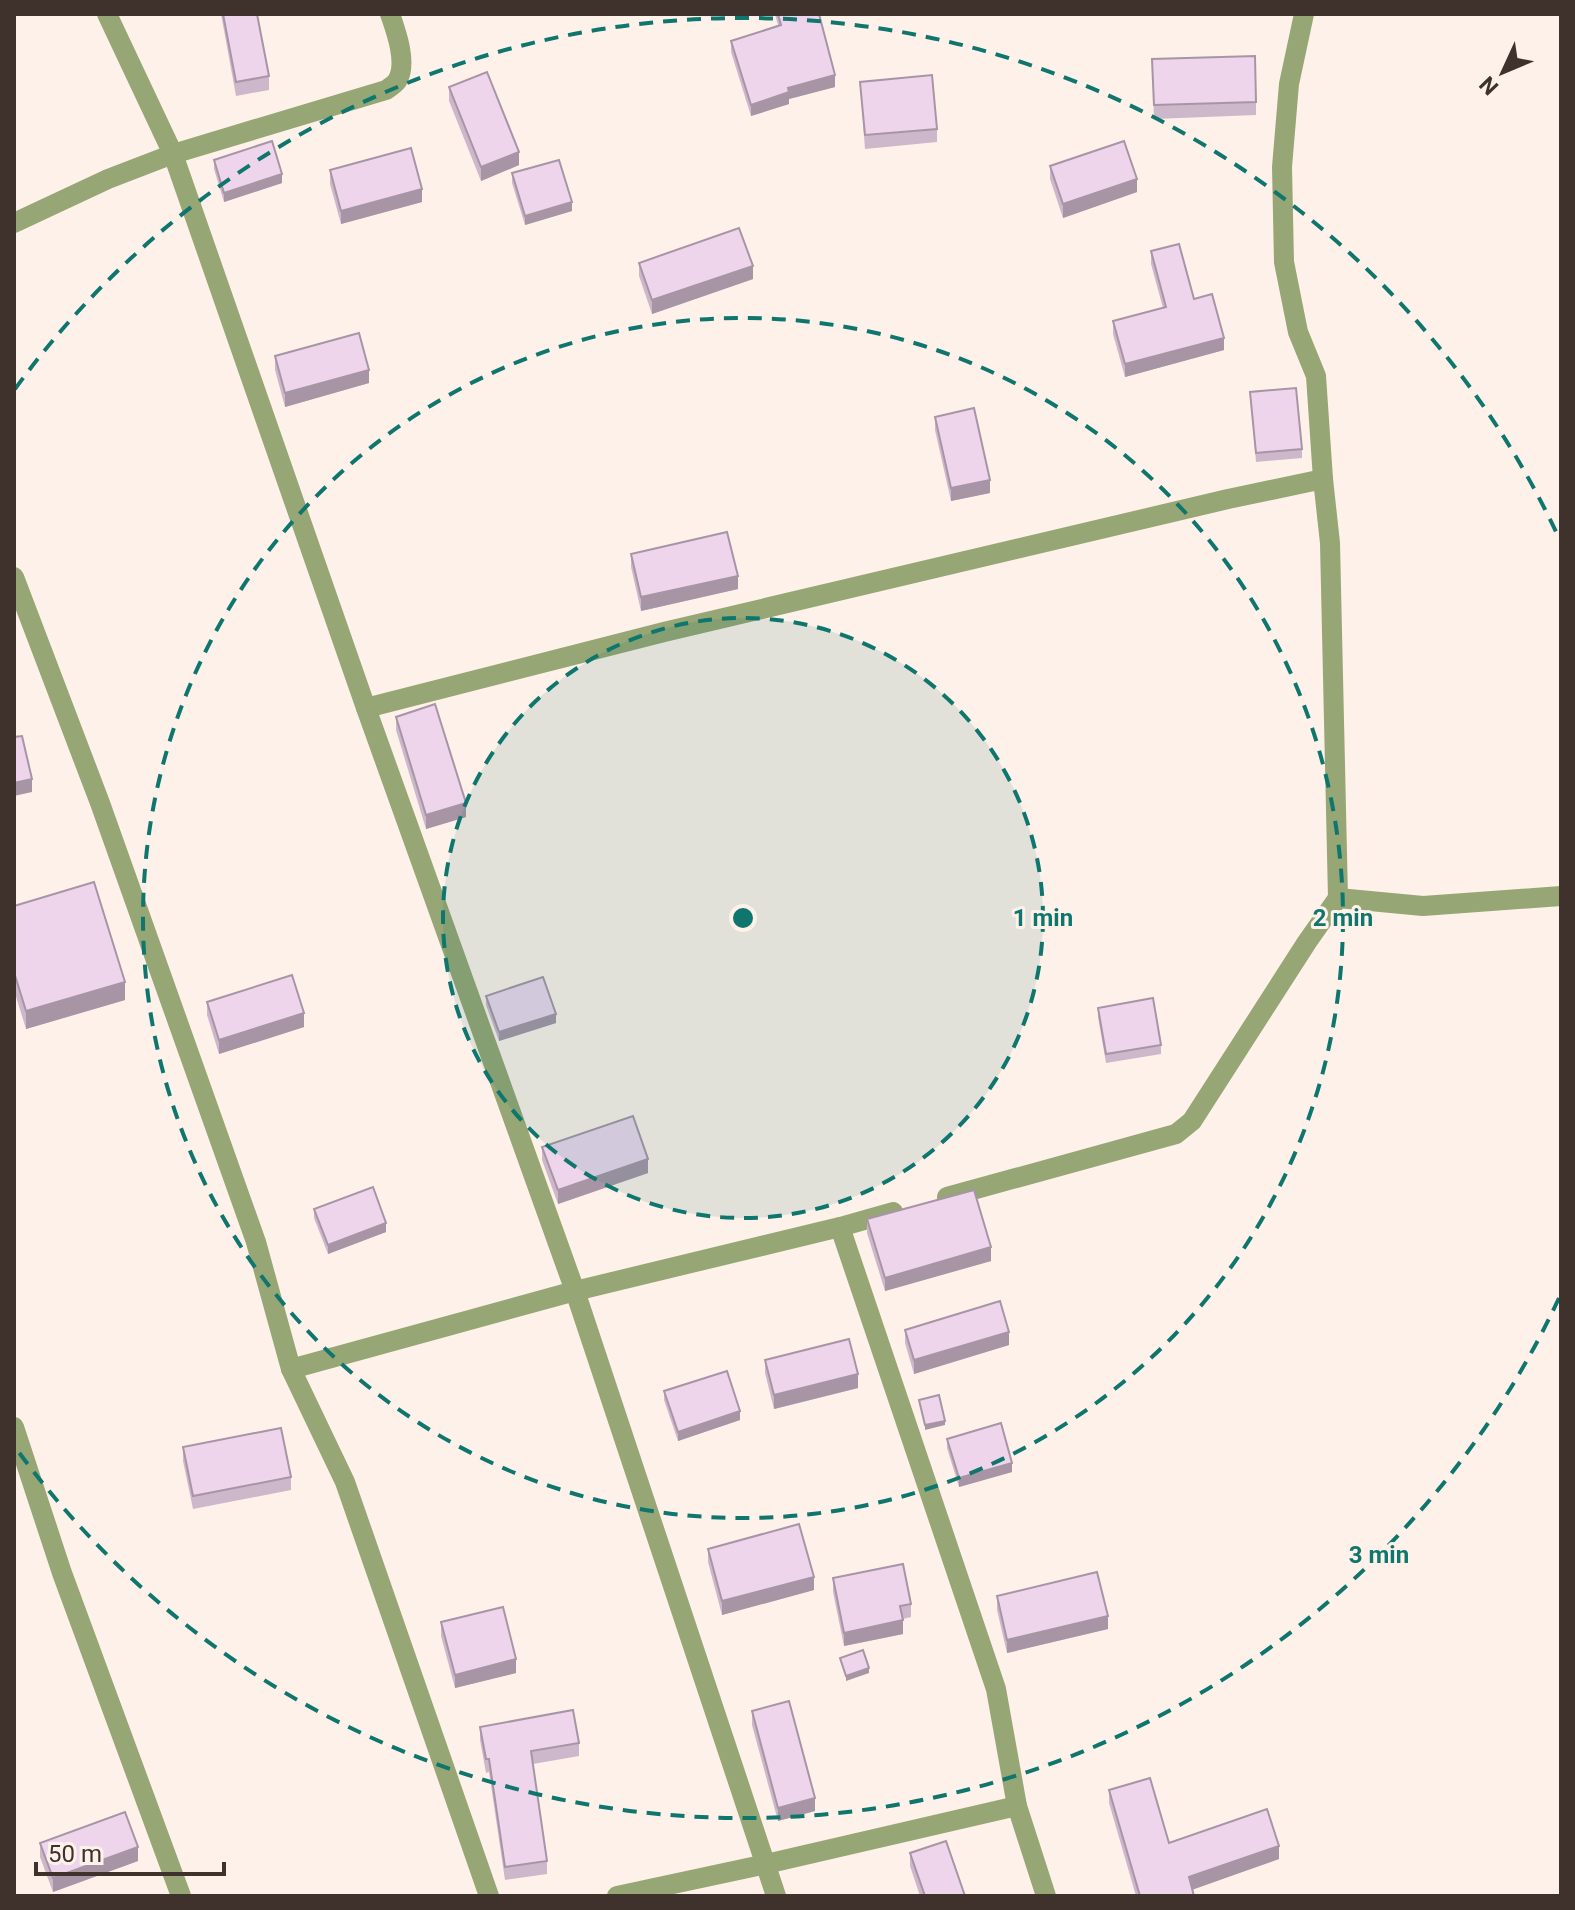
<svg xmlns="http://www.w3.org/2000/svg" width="1575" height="1910" viewBox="0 0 1575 1910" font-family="Roboto,sans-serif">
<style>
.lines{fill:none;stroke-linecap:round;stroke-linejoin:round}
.minor{stroke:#96a674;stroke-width:20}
.wall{fill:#cdb7cb}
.shaded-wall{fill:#a795a5}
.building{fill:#eed5ec;stroke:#a795a5;stroke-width:2}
.ring{fill:none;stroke:#0f766e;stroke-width:4;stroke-dasharray:14 10}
.centre{fill:#0f766e;stroke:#fef1ea;stroke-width:4}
.ring-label{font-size:24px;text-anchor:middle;font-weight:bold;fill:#0f766e;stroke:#fef1ea;stroke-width:6;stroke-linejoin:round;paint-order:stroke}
</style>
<rect width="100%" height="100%" fill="#fef1ea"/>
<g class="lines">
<g class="minor">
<path d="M 107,14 L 173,154 L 366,708 L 575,1291 L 776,1896"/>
<path d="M 1304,14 L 1289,84 L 1282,167 L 1284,262 L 1298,332 L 1316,376 L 1323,479"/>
<path d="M 14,223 L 108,179 L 173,154 L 386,90 C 390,87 394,85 397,81 C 408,64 396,31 390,14"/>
<path d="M 14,577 L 100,803 L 256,1242 L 291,1369 L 345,1482 L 489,1896"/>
<path d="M 366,708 L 664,632 L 1228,499 L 1323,479 L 1330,543 L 1338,898"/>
<path d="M 947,1197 L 1176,1134 L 1192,1121 L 1307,942 L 1338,898 L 1423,906 L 1561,896"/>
<path d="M 840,1227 L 893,1212"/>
<path d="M 291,1369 L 575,1291 L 840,1227 L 996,1689 L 1017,1806 L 1046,1896"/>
<path d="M 14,1427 L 62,1573 L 181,1896"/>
<path d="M 617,1896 L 766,1864 L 1017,1806"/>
</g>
</g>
<g class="wall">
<path d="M 221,14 L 257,14 L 269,76 L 269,90 L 236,96 Z"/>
<path d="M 775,14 L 819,14 L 835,87 L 789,99 L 789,104 L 751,116 L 731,52 L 731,41 L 778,25 Z"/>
<path d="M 1152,59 L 1256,102 L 1256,115 L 1154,119 Z"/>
<path d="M 860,82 L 937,129 L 937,142 L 865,149 Z"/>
<path d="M 449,87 L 519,165 L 481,181 L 449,101 Z"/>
<path d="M 214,160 L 282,183 L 224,202 L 214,169 Z"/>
<path d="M 1050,166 L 1137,192 L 1063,218 L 1050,179 Z"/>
<path d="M 330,170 L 422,202 L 341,224 L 330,184 Z"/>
<path d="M 512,173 L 572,211 L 525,225 L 512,183 Z"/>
<path d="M 1151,251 L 1194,299 L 1224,350 L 1125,377 L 1113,334 L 1113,321 L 1163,308 L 1151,264 Z"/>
<path d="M 639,263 L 753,279 L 652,314 L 639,276 Z"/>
<path d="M 275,356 L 369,383 L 285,407 L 275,370 Z"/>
<path d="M 1250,392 L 1302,449 L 1302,458 L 1256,462 Z"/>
<path d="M 935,417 L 990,493 L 951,501 L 935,430 Z"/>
<path d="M 631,554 L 738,589 L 641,611 L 631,567 Z"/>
<path d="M 396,717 L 466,817 L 426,829 L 396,730 Z"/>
<path d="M 14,906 L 125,1000 L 26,1029 L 14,990 Z"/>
<path d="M 486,996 L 556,1023 L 499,1041 L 486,1005 Z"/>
<path d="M 207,1002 L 304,1027 L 219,1054 L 207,1015 Z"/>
<path d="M 1098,1008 L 1161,1045 L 1161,1054 L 1106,1063 L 1098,1017 Z"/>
<path d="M 542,1147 L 648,1173 L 558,1204 L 542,1160 Z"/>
<path d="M 314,1209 L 386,1232 L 328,1254 L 314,1218 Z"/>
<path d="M 867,1219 L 991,1261 L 885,1291 L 867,1233 Z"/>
<path d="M 905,1330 L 1009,1345 L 914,1374 L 905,1343 Z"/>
<path d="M 765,1360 L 858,1388 L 774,1409 L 765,1373 Z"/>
<path d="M 664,1391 L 740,1420 L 678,1441 L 664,1400 Z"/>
<path d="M 947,1439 L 1012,1472 L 959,1487 L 947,1448 Z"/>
<path d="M 183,1447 L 291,1477 L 291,1490 L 193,1509 L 183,1461 Z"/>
<path d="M 708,1549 L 814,1590 L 722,1615 L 708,1562 Z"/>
<path d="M 833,1578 L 911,1604 L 911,1617 L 903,1619 L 903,1634 L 844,1646 L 833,1592 Z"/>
<path d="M 997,1596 L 1108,1629 L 1007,1653 L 997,1610 Z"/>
<path d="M 441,1622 L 516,1673 L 455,1688 L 441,1636 Z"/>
<path d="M 752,1711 L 815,1811 L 778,1821 L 752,1725 Z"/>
<path d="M 480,1727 L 579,1743 L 579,1756 L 533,1764 L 547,1861 L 547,1874 L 505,1880 L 489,1772 L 486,1773 L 480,1740 Z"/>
<path d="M 1109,1790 L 1169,1843 L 1279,1859 L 1192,1889 L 1194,1896 L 1136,1896 L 1109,1803 Z"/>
<path d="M 40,1843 L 138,1861 L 53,1892 L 40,1857 Z"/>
<path d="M 910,1853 L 965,1896 L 920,1896 L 910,1866 Z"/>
</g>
<g class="shaded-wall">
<path d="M 835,75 L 835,87 L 789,99 L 789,104 L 751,116 L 751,105 L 788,88 Z"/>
<path d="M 519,152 L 519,165 L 481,181 L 481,167 Z"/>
<path d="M 282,174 L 282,183 L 224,202 L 224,193 Z"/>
<path d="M 1137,179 L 1137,192 L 1063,218 L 1063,204 Z"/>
<path d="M 422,189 L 422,202 L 341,224 L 341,211 Z"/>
<path d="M 572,202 L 572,211 L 525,225 L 525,216 Z"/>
<path d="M 753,266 L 753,279 L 652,314 L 652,300 Z"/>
<path d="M 1224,338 L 1224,350 L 1125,377 L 1125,364 Z"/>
<path d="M 369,370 L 369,383 L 285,407 L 285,393 Z"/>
<path d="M 990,480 L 990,493 L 951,501 L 951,488 Z"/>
<path d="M 738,576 L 738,589 L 641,611 L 641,597 Z"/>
<path d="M 32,779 L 32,792 L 14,796 L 14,783 Z"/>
<path d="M 466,803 L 466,817 L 426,829 L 426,815 Z"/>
<path d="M 125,982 L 125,1000 L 26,1029 L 26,1011 Z"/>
<path d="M 304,1013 L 304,1027 L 219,1054 L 219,1040 Z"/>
<path d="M 556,1014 L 556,1023 L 499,1041 L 499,1032 Z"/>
<path d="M 648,1159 L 648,1173 L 558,1204 L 558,1190 Z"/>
<path d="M 386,1223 L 386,1232 L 328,1254 L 328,1245 Z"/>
<path d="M 991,1247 L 991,1261 L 885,1291 L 885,1278 Z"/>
<path d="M 1009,1332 L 1009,1345 L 914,1374 L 914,1360 Z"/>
<path d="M 858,1374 L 858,1388 L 774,1409 L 774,1395 Z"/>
<path d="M 740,1411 L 740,1420 L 678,1441 L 678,1432 Z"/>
<path d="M 945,1421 L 945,1425 L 925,1430 L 925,1425 Z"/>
<path d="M 1012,1463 L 1012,1472 L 959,1487 L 959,1478 Z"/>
<path d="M 814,1577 L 814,1590 L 722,1615 L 722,1601 Z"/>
<path d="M 1108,1616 L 1108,1629 L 1007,1653 L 1007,1640 Z"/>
<path d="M 903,1620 L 903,1634 L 844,1646 L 844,1633 Z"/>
<path d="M 516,1659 L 516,1673 L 455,1688 L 455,1675 Z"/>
<path d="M 869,1668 L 869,1673 L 846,1681 L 846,1676 Z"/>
<path d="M 815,1798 L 815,1811 L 778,1821 L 778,1808 Z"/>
<path d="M 1279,1846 L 1279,1859 L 1189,1891 L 1189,1877 Z"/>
<path d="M 138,1847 L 138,1861 L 53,1892 L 53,1878 Z"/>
</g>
<g class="building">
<path d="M 223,14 L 257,14 L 269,76 L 236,82 Z"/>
<path d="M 778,14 L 819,14 L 835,75 L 788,88 L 789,92 L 751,105 L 731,41 L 781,25 Z"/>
<path d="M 1255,56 L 1256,102 L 1154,105 L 1152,59 Z"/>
<path d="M 487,72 L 519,152 L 481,167 L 449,87 Z"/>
<path d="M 932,75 L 937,129 L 865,135 L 860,82 Z"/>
<path d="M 272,141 L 282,174 L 224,193 L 214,160 Z"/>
<path d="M 1124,141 L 1137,179 L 1063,204 L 1050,166 Z"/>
<path d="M 411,148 L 422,189 L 341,211 L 330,170 Z"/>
<path d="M 559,160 L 572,202 L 525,216 L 512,173 Z"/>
<path d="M 739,228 L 753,266 L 652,300 L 639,263 Z"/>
<path d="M 1179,244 L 1194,299 L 1212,294 L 1224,338 L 1125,364 L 1113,321 L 1166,307 L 1151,251 Z"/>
<path d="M 359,333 L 369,370 L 285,393 L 275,356 Z"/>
<path d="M 1296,388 L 1302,449 L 1256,453 L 1250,392 Z"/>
<path d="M 974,408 L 990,480 L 951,488 L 935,417 Z"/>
<path d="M 727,532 L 738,576 L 641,597 L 631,554 Z"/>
<path d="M 435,704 L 466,803 L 426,815 L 396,717 Z"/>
<path d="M 22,736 L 32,779 L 14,783 L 14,737 Z"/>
<path d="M 94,882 L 125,982 L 26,1011 L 14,972 L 14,906 Z"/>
<path d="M 292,975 L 304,1013 L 219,1040 L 207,1002 Z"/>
<path d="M 543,977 L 556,1014 L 499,1032 L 486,996 Z"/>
<path d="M 1153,998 L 1161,1045 L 1106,1054 L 1098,1008 Z"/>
<path d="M 633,1116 L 648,1159 L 558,1190 L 542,1147 Z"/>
<path d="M 373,1187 L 386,1223 L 328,1245 L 314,1209 Z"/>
<path d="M 974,1190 L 991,1247 L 885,1278 L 867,1219 Z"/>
<path d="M 1000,1301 L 1009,1332 L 914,1360 L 905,1330 Z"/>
<path d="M 849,1339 L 858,1374 L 774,1395 L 765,1360 Z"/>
<path d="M 727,1371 L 740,1411 L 678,1432 L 664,1391 Z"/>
<path d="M 939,1395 L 945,1421 L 925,1425 L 919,1400 Z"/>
<path d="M 1001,1423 L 1012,1463 L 959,1478 L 947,1439 Z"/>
<path d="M 281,1428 L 291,1477 L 193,1496 L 183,1447 Z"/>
<path d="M 799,1524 L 814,1577 L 722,1601 L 708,1549 Z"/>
<path d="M 903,1564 L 911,1604 L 900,1606 L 903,1620 L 844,1633 L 833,1578 Z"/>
<path d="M 1097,1572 L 1108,1616 L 1007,1640 L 997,1596 Z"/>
<path d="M 503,1607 L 516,1659 L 455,1675 L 441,1622 Z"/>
<path d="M 863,1650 L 869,1668 L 846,1676 L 840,1658 Z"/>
<path d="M 789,1701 L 815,1798 L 778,1808 L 752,1711 Z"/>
<path d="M 573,1710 L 579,1743 L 531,1751 L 547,1861 L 505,1867 L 489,1759 L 486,1759 L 480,1727 Z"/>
<path d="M 1150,1778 L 1169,1843 L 1267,1809 L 1279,1846 L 1189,1877 L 1194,1896 L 1140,1896 L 1109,1790 Z"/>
<path d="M 125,1812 L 138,1847 L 53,1878 L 40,1843 Z"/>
<path d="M 946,1841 L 965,1896 L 925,1896 L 910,1853 Z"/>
</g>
<circle cx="743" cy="918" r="300" fill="#0f766e" fill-opacity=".12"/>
<g class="ring">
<circle cx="743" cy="918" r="300"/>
<circle cx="743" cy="918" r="600"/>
<path d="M1559 1298A900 900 0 0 1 15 1447M15 389A900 900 0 0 1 1559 538"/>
</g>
<circle cx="743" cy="918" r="12" class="centre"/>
<g class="ring-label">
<text x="1043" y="926">1 min</text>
<text x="1343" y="926">2 min</text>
<text x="1379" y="1563">3 min</text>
</g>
<rect width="1575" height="1910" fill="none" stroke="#3f322c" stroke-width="32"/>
<g transform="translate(1503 72) rotate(226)" stroke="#fef1ea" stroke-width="6" paint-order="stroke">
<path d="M0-6L14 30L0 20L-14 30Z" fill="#3f322c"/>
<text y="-12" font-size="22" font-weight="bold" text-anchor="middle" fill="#3f322c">N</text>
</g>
<path d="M36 1862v12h188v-12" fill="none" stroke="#3f322c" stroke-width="4"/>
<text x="48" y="1862" font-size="24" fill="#3f322c" stroke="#fef1ea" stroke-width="6" paint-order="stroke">50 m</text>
</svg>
